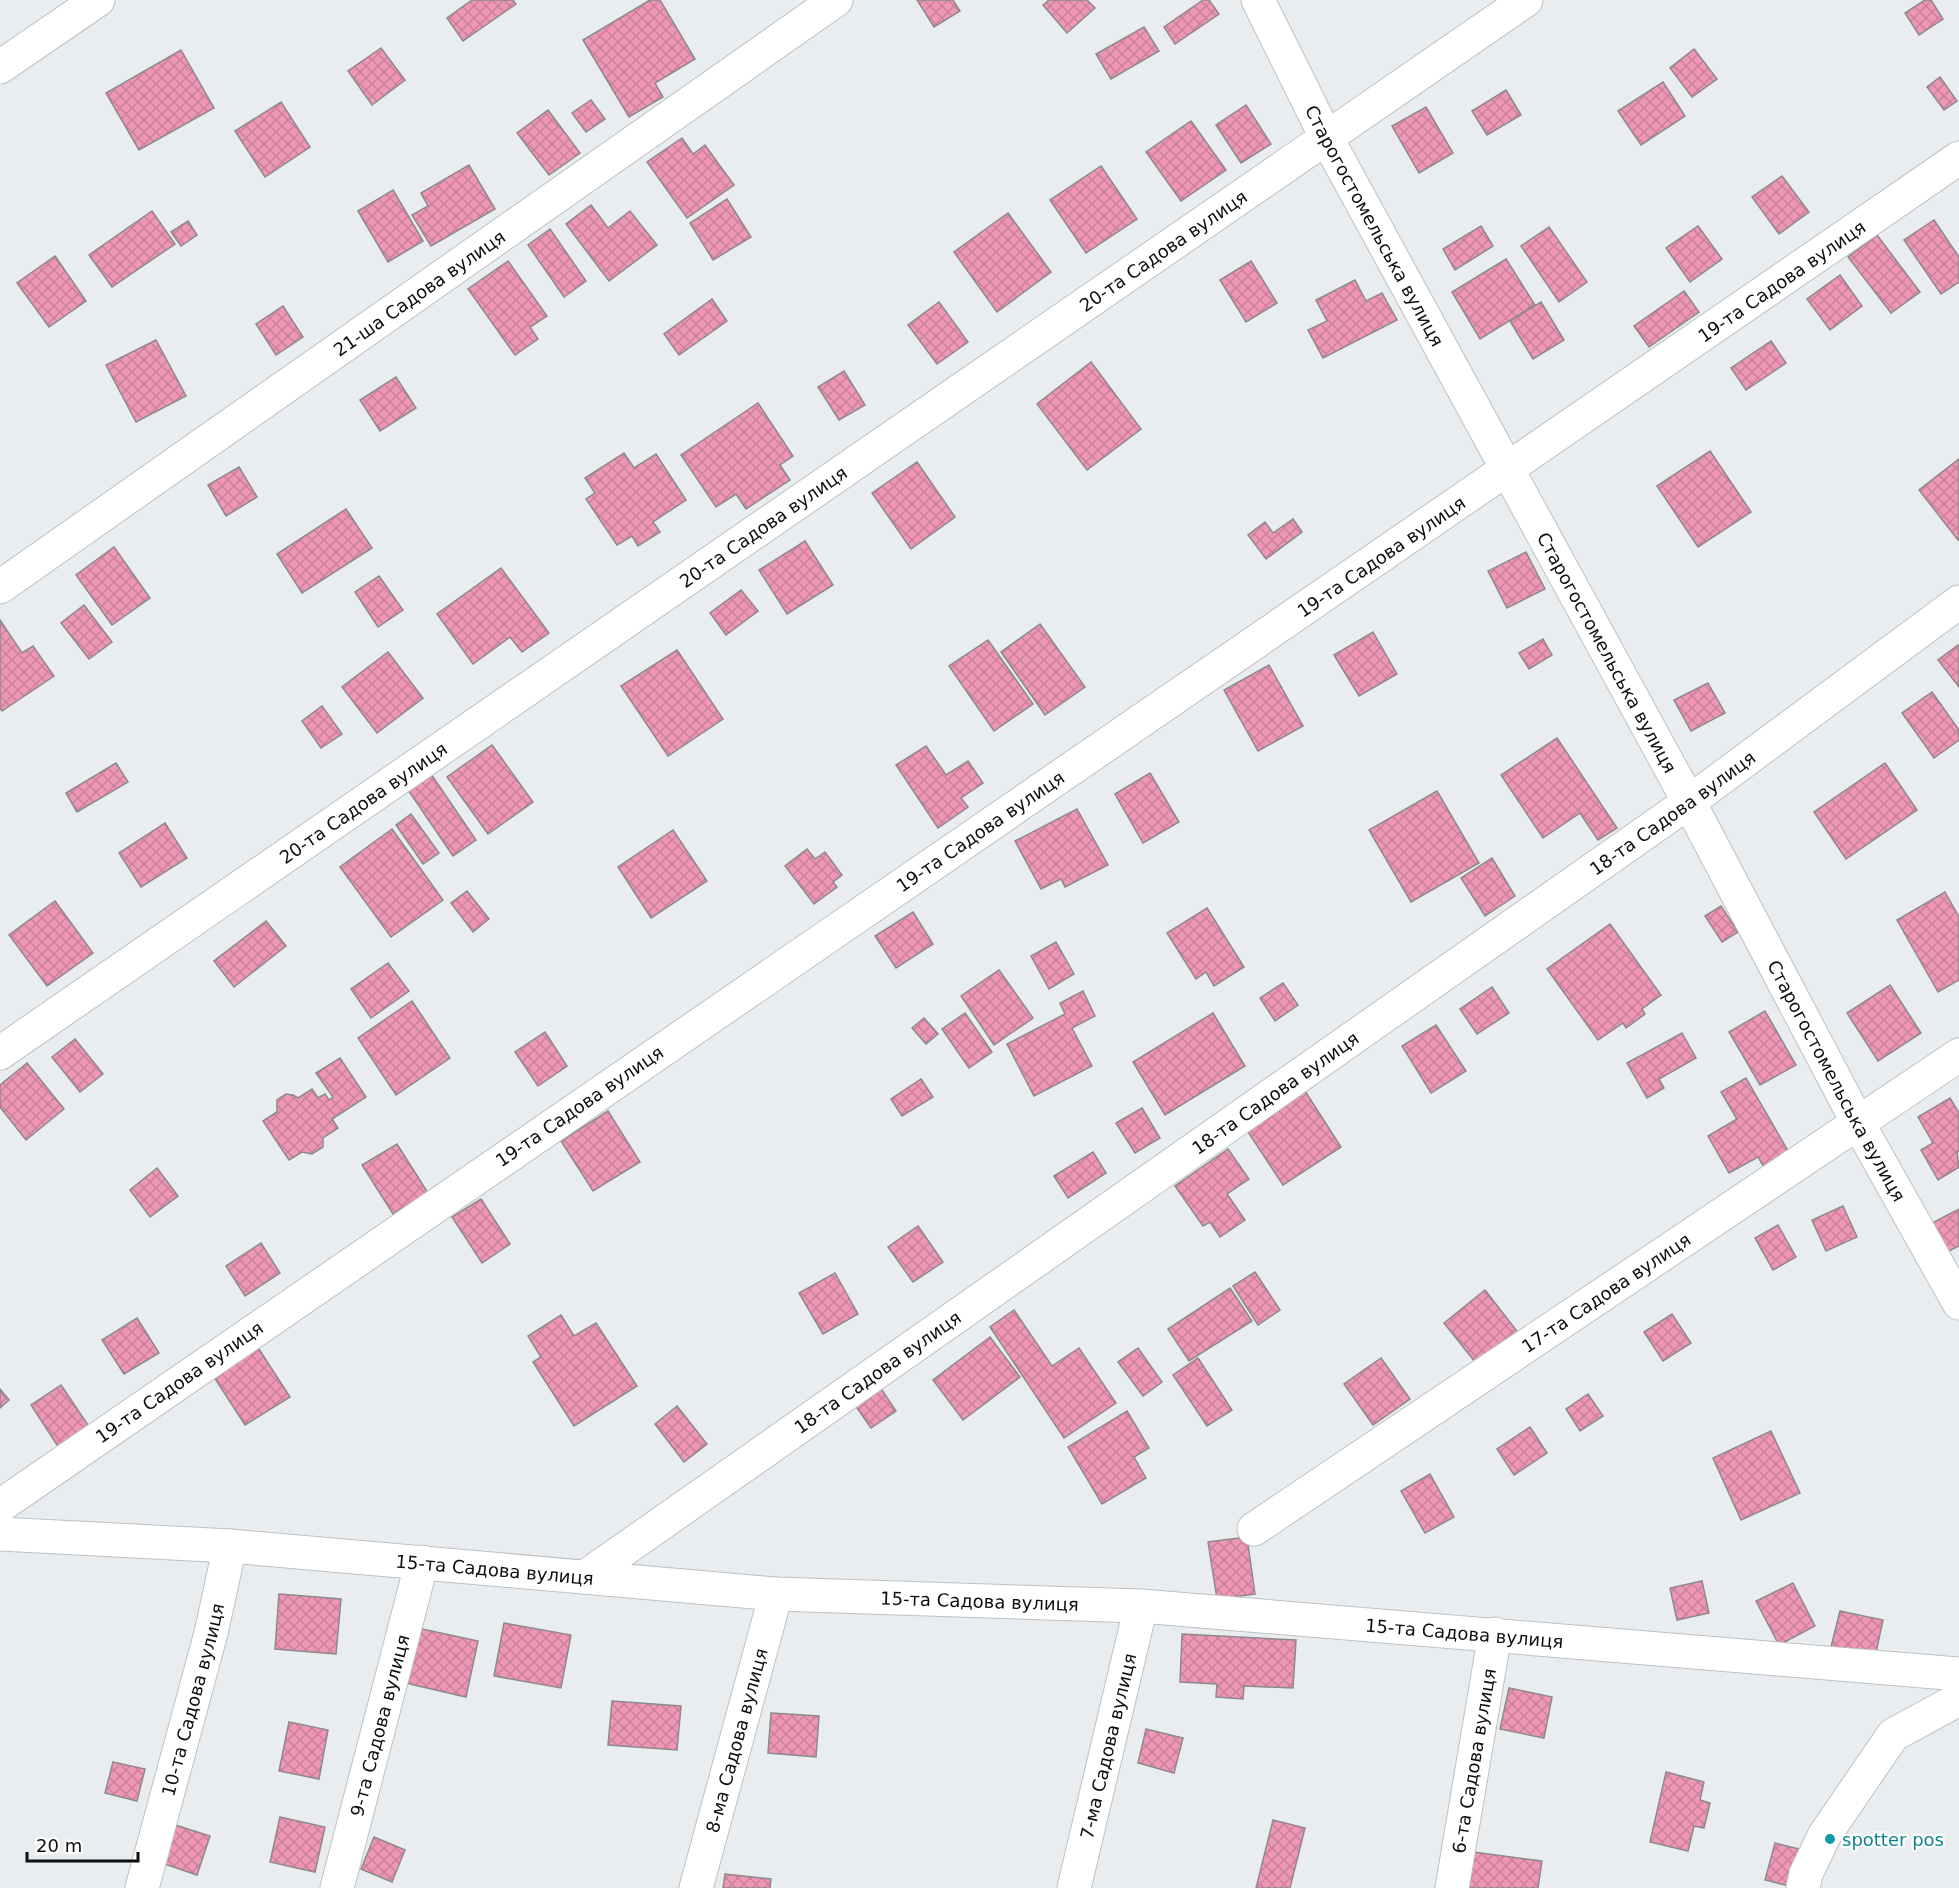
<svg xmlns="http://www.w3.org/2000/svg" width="1959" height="1888" viewBox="0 0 1959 1888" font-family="'DejaVu Sans',sans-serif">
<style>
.building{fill:url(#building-cross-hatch);stroke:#8d898a;stroke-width:1.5}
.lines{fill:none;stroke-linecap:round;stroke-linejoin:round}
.street-casing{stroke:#bec1c4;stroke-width:35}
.street{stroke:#fff;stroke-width:33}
.culture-dot{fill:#0f9aa8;stroke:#fff;stroke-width:2}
.labels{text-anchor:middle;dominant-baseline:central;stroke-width:4.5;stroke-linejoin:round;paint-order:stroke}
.street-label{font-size:18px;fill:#0d0e0f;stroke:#fff}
.culture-label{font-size:18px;fill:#0d838f;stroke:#fff;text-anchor:start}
</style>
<defs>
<pattern id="building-cross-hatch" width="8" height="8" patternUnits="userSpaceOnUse" patternTransform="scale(1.5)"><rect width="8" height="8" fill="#ee96b6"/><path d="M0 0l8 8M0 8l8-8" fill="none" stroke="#cb809b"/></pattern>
</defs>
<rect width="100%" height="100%" fill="#eaedf0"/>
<g class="building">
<path d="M 472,0 L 513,0 L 516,4 L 463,41 L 447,18 Z"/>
<path d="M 650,0 L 660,0 L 695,59 L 655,83 L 663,97 L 629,117 L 583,40 Z"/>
<path d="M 917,0 L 953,0 L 960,11 L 934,27 Z"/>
<path d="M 1049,0 L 1087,0 L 1095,8 L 1067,33 L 1043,5 Z"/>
<path d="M 1203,0 L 1209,0 L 1219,14 L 1175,44 L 1164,27 Z"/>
<path d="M 1925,0 L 1931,0 L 1943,19 L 1919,35 L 1905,13 Z"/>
<path d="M 1144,27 L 1159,51 L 1111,79 L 1096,54 Z"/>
<path d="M 381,48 L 405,80 L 372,105 L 348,71 Z"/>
<path d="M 1694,49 L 1717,79 L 1692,97 L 1670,68 Z"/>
<path d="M 181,50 L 214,108 L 139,150 L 106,93 Z"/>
<path d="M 1940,77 L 1957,101 L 1944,110 L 1927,87 Z"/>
<path d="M 1663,82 L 1685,116 L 1641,145 L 1618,111 Z"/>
<path d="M 1506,90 L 1521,115 L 1487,135 L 1472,111 Z"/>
<path d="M 591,100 L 605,119 L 586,132 L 572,113 Z"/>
<path d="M 281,102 L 310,147 L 265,177 L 235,131 Z"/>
<path d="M 1246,105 L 1271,144 L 1241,163 L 1216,125 Z"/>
<path d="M 1426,107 L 1453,153 L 1419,173 L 1392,126 Z"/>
<path d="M 548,110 L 580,153 L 549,175 L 517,133 Z"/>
<path d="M 1191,121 L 1226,170 L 1181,201 L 1146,152 Z"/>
<path d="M 682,138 L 693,154 L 705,145 L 734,185 L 687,218 L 647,162 Z"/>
<path d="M 469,165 L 495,209 L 431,246 L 412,215 L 428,206 L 421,193 Z"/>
<path d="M 1101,166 L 1137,219 L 1086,253 L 1050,200 Z"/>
<path d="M 1782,176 L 1809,212 L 1779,234 L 1752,197 Z"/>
<path d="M 393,190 L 423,241 L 388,262 L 358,211 Z"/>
<path d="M 727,199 L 751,237 L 713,260 L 690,223 Z"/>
<path d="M 591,205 L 608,228 L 630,211 L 657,245 L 609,281 L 566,224 Z"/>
<path d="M 152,211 L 175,244 L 112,287 L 89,255 Z"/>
<path d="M 1008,213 L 1051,272 L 997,312 L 954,252 Z"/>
<path d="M 1934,220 L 1959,257 L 1959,282 L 1941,294 L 1904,240 Z"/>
<path d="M 188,221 L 197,235 L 181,246 L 171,232 Z"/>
<path d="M 1481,226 L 1493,246 L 1455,270 L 1443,249 Z"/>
<path d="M 1698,226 L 1722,259 L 1690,282 L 1666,248 Z"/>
<path d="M 1549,227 L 1587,282 L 1559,302 L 1521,246 Z"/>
<path d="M 550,229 L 586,281 L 564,297 L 528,245 Z"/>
<path d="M 1877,235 L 1920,292 L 1891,313 L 1848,257 Z"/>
<path d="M 55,256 L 86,301 L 49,327 L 17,283 Z"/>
<path d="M 1506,259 L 1535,305 L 1480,339 L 1452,292 Z"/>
<path d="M 508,261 L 547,316 L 530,327 L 538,339 L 515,355 L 468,289 Z"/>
<path d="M 1251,261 L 1277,303 L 1246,322 L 1220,280 Z"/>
<path d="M 1840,275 L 1862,306 L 1830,330 L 1807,299 Z"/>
<path d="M 1355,280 L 1366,301 L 1382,293 L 1397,320 L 1323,358 L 1308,330 L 1327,321 L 1316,300 Z"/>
<path d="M 1684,291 L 1699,312 L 1649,347 L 1634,326 Z"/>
<path d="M 712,299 L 727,321 L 679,355 L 664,334 Z"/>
<path d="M 939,302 L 968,342 L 937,364 L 908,325 Z"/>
<path d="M 1541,302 L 1564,340 L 1533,359 L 1510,321 Z"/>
<path d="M 283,306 L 303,337 L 276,355 L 256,324 Z"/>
<path d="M 156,340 L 186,396 L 136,422 L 106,365 Z"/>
<path d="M 1771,341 L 1786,363 L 1746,390 L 1731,368 Z"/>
<path d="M 1091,362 L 1141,429 L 1087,470 L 1037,404 Z"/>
<path d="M 844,371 L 865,405 L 839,420 L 818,387 Z"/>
<path d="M 396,377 L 416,408 L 380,431 L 360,400 Z"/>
<path d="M 758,403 L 793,456 L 780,465 L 790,480 L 746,509 L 736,494 L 716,507 L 681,455 Z"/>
<path d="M 1710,451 L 1751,512 L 1698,547 L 1657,486 Z"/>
<path d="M 624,453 L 634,468 L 656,454 L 686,500 L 653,522 L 660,532 L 638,546 L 632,536 L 617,545 L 586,499 L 595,493 L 585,478 Z"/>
<path d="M 1959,459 L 1959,540 L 1958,540 L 1919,490 Z"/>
<path d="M 917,462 L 955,517 L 911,549 L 872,493 Z"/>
<path d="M 239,467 L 257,497 L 226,516 L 208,485 Z"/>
<path d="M 346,509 L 372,548 L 302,593 L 277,554 Z"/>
<path d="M 1293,519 L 1302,532 L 1266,559 L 1248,535 L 1265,522 L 1273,533 Z"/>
<path d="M 805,541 L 833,585 L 787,614 L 759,570 Z"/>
<path d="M 114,547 L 150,598 L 112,625 L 76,575 Z"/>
<path d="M 1526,552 L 1545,589 L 1507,608 L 1488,571 Z"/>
<path d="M 501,568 L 549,633 L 522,652 L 510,637 L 473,664 L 437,614 Z"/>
<path d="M 379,576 L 403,610 L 378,627 L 355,592 Z"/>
<path d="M 741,590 L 758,611 L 726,635 L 710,613 Z"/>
<path d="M 84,605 L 112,642 L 89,659 L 61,623 Z"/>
<path d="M 0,620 L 22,653 L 33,646 L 54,676 L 2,711 L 0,708 Z"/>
<path d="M 1040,624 L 1085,687 L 1045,715 L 1001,652 Z"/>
<path d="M 1373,632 L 1397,674 L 1359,696 L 1334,655 Z"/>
<path d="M 1543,639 L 1552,655 L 1529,669 L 1519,653 Z"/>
<path d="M 988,640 L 1033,704 L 994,731 L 949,666 Z"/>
<path d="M 1958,645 L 1959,646 L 1959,687 L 1938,660 Z"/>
<path d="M 677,650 L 723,719 L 668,756 L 621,686 Z"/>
<path d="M 388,652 L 423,698 L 377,733 L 342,687 Z"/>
<path d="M 1269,665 L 1303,726 L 1258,751 L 1224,690 Z"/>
<path d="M 1708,683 L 1725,713 L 1691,731 L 1674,700 Z"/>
<path d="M 1932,692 L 1959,730 L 1959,740 L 1934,758 L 1902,713 Z"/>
<path d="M 322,706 L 342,734 L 321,748 L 302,721 Z"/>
<path d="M 1557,738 L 1617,828 L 1598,840 L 1580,813 L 1543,838 L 1501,775 Z"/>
<path d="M 492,745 L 533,802 L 488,834 L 447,777 Z"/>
<path d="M 926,746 L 946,775 L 968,761 L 983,783 L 961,798 L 968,807 L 938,828 L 896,765 Z"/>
<path d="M 116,763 L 128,782 L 77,812 L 66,793 Z"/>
<path d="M 1885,763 L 1917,810 L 1846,859 L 1814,812 Z"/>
<path d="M 1150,773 L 1179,822 L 1143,843 L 1115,794 Z"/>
<path d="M 431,774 L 476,840 L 453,856 L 408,790 Z"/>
<path d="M 1437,791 L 1479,863 L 1411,902 L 1369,830 Z"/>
<path d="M 1077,809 L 1108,865 L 1065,887 L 1061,879 L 1041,889 L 1015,841 Z"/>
<path d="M 411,814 L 439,853 L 423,864 L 396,825 Z"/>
<path d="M 165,823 L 187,858 L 141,887 L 119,853 Z"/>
<path d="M 392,829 L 443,900 L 391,937 L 340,867 Z"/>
<path d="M 673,830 L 707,881 L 651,918 L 618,867 Z"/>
<path d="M 807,849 L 815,859 L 825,852 L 842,875 L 833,882 L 837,887 L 814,904 L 785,866 Z"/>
<path d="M 1492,858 L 1515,896 L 1485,916 L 1461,878 Z"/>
<path d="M 467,891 L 489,919 L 473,932 L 451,903 Z"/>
<path d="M 1945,892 L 1959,917 L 1959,980 L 1938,992 L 1897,920 Z"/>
<path d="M 55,901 L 93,953 L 47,986 L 9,935 Z"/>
<path d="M 1721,906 L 1738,932 L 1722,942 L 1705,916 Z"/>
<path d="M 1207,908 L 1244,967 L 1214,986 L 1206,972 L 1196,979 L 1167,933 Z"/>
<path d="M 913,912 L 933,944 L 896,968 L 875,936 Z"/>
<path d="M 266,921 L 286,946 L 234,987 L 214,961 Z"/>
<path d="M 1610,924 L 1661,995 L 1642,1009 L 1645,1014 L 1626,1028 L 1623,1023 L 1598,1040 L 1547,969 Z"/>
<path d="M 1056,942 L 1074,974 L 1049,989 L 1031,956 Z"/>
<path d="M 388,963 L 409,991 L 371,1018 L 351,989 Z"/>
<path d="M 999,970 L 1033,1018 L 994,1045 L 961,996 Z"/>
<path d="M 1283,983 L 1298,1005 L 1275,1021 L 1260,998 Z"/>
<path d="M 1890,985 L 1921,1033 L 1878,1061 L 1847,1013 Z"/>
<path d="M 1492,987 L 1509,1013 L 1477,1034 L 1460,1009 Z"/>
<path d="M 1083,991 L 1095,1016 L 1072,1028 L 1092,1066 L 1034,1096 L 1007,1044 L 1065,1014 L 1060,1003 Z"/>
<path d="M 412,1001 L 450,1058 L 396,1095 L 358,1038 Z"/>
<path d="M 1765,1011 L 1796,1065 L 1760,1085 L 1729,1032 Z"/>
<path d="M 965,1013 L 992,1052 L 969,1068 L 942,1029 Z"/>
<path d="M 1213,1013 L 1245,1066 L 1165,1115 L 1133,1062 Z"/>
<path d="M 924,1018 L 938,1034 L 926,1044 L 912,1028 Z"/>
<path d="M 1436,1025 L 1466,1071 L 1431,1093 L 1402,1046 Z"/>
<path d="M 545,1032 L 567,1066 L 538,1086 L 515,1052 Z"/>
<path d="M 1682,1033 L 1696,1058 L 1659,1079 L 1664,1088 L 1647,1098 L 1627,1063 Z"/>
<path d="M 75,1039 L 103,1074 L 80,1092 L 52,1057 Z"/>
<path d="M 340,1058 L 366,1097 L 332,1119 L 338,1128 L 323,1138 L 323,1147 L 312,1154 L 302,1152 L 289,1160 L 263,1121 L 277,1112 L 277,1100 L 286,1094 L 293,1095 L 298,1098 L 312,1089 L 318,1098 L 325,1094 L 329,1100 L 333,1097 L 316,1073 Z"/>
<path d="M 27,1063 L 64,1109 L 26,1140 L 0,1107 L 0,1085 Z"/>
<path d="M 1746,1078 L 1791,1156 L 1766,1171 L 1758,1157 L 1729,1173 L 1708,1136 L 1737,1119 L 1721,1092 Z"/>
<path d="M 921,1079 L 933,1097 L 902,1116 L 891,1099 Z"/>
<path d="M 1305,1091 L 1341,1147 L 1283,1185 L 1246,1129 Z"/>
<path d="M 1950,1098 L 1959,1113 L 1959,1151 L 1957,1152 L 1959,1167 L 1938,1180 L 1921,1150 L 1933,1143 L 1918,1117 Z"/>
<path d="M 1142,1108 L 1160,1138 L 1135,1153 L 1116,1123 Z"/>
<path d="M 608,1111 L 640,1162 L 593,1191 L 561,1141 Z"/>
<path d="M 397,1144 L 428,1193 L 393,1214 L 362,1165 Z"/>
<path d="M 1228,1149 L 1249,1179 L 1227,1194 L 1245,1220 L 1220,1237 L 1210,1222 L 1203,1226 L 1175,1186 Z"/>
<path d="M 1093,1152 L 1106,1173 L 1068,1198 L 1054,1176 Z"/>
<path d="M 157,1168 L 178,1196 L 150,1217 L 130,1190 Z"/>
<path d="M 481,1199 L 510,1244 L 482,1263 L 452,1217 Z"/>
<path d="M 1843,1206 L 1857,1237 L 1826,1251 L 1812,1220 Z"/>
<path d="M 1959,1209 L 1959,1246 L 1947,1252 L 1932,1223 Z"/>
<path d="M 1778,1225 L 1796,1257 L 1773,1270 L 1755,1238 Z"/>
<path d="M 918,1226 L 943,1262 L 913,1282 L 888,1247 Z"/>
<path d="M 261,1243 L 280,1273 L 245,1296 L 226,1266 Z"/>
<path d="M 1255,1272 L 1280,1310 L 1258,1325 L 1233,1286 Z"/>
<path d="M 835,1273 L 858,1314 L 823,1334 L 799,1293 Z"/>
<path d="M 1230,1288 L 1252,1321 L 1189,1361 L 1168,1329 Z"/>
<path d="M 1485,1290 L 1520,1335 L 1479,1367 L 1444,1323 Z"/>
<path d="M 1014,1310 L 1052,1366 L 1079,1348 L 1116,1403 L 1064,1438 L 990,1327 Z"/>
<path d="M 1672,1314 L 1691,1343 L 1663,1361 L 1644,1332 Z"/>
<path d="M 561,1315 L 574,1336 L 596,1323 L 637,1386 L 574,1426 L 533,1362 L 541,1357 L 528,1336 Z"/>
<path d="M 137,1318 L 159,1353 L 124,1374 L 102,1340 Z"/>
<path d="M 990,1337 L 1020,1377 L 963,1420 L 933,1380 Z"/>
<path d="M 257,1346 L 290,1397 L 245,1425 L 212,1374 Z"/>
<path d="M 1138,1348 L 1162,1382 L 1143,1396 L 1118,1362 Z"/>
<path d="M 1198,1358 L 1232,1410 L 1207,1426 L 1173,1375 Z"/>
<path d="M 1381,1358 L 1410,1399 L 1373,1425 L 1344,1384 Z"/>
<path d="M 876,1381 L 896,1411 L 871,1428 L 850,1398 Z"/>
<path d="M 61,1385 L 90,1428 L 59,1448 L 31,1405 Z"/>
<path d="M 0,1389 L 9,1400 L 0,1408 Z"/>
<path d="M 1588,1394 L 1603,1416 L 1580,1431 L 1566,1409 Z"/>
<path d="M 677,1406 L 707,1444 L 684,1462 L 655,1424 Z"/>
<path d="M 1127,1411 L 1149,1448 L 1134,1457 L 1146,1478 L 1102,1504 L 1068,1447 Z"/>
<path d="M 1530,1427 L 1547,1453 L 1514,1475 L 1497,1449 Z"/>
<path d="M 1771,1431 L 1800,1493 L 1741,1520 L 1713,1458 Z"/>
<path d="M 1430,1474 L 1454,1517 L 1425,1533 L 1401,1491 Z"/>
<path d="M 1247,1537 L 1255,1594 L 1217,1599 L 1208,1542 Z"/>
<path d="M 1702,1581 L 1709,1613 L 1677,1620 L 1670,1588 Z"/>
<path d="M 1793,1583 L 1815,1626 L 1779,1645 L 1756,1601 Z"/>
<path d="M 279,1594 L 341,1599 L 336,1654 L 275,1649 Z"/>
<path d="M 1840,1611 L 1883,1620 L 1875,1657 L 1831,1647 Z"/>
<path d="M 504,1623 L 571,1635 L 561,1688 L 494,1676 Z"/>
<path d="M 413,1627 L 478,1641 L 466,1697 L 401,1682 Z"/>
<path d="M 1182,1634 L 1296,1640 L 1293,1688 L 1244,1686 L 1243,1699 L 1216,1697 L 1217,1684 L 1180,1682 Z"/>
<path d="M 1509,1688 L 1552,1697 L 1544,1738 L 1500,1729 Z"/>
<path d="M 612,1701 L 681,1706 L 677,1750 L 608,1745 Z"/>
<path d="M 771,1713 L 819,1716 L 816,1757 L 768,1753 Z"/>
<path d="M 289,1722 L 328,1730 L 319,1779 L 279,1771 Z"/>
<path d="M 1146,1729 L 1183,1738 L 1174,1773 L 1138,1763 Z"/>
<path d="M 113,1762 L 145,1769 L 137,1801 L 105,1793 Z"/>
<path d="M 1666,1772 L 1704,1782 L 1700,1800 L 1710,1803 L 1704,1828 L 1694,1826 L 1688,1851 L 1650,1842 Z"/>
<path d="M 280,1817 L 325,1827 L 315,1872 L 270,1862 Z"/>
<path d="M 1273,1820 L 1305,1828 L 1290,1888 L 1256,1888 Z"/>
<path d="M 169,1823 L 210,1836 L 197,1875 L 156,1861 Z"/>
<path d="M 374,1837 L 405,1850 L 392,1882 L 361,1869 Z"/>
<path d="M 1775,1843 L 1803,1850 L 1793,1887 L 1765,1880 Z"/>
<path d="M 1473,1852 L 1542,1861 L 1538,1888 L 1468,1888 Z"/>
<path d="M 725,1874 L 771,1879 L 770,1888 L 723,1888 Z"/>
</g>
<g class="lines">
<defs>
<g id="street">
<path id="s1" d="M 1258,0 L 1326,137 L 1689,802 L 1858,1123 L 1959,1303"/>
<path d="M 0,67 L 98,0"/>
<path id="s2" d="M 0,587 L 836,0"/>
<path id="s3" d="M 0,1053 L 1526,0"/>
<path id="s4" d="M 0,1506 C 650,1053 1308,610 1959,158"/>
<path id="s5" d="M 1254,1529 L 1959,1055"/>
<path id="s6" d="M 0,1534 L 230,1546 L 776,1594 L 1141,1606 L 1959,1674"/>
<path id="s7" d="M 585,1577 L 1689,802 L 1959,602"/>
<path id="s8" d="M 142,1888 L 211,1633 L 230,1546"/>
<path id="s9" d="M 337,1888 L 422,1562"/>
<path id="s10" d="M 696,1888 L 776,1594"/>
<path id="s11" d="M 1074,1888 L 1141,1606"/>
<path id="s12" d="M 1452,1888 L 1495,1634"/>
<path d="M 1803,1888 L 1806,1874 L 1824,1836 L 1893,1735 L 1959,1699"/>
</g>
</defs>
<use href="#street" class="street-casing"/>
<use href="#street" class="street"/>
</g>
<circle class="culture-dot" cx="1830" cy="1839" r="6"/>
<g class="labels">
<g class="street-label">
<text stroke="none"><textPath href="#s1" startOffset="254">Старогостомельська вулиця</textPath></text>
<text stroke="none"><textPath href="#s3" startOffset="1413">20-та Садова вулиця</textPath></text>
<text stroke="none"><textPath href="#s4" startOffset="2162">19-та Садова вулиця</textPath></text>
<text stroke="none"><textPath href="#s2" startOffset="512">21-ша Садова вулиця</textPath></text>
<text stroke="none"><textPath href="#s3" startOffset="927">20-та Садова вулиця</textPath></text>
<text stroke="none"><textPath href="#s4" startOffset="1676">19-та Садова вулиця</textPath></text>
<text stroke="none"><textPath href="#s1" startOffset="740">Старогостомельська вулиця</textPath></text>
<text stroke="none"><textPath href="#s3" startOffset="441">20-та Садова вулиця</textPath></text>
<text stroke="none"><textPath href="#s7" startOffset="1329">18-та Садова вулиця</textPath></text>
<text stroke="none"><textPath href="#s4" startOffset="1190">19-та Садова вулиця</textPath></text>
<text stroke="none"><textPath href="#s1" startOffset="1226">Старогостомельська вулиця</textPath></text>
<text stroke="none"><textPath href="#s7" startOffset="843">18-та Садова вулиця</textPath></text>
<text stroke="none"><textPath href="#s4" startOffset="704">19-та Садова вулиця</textPath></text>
<text stroke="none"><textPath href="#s5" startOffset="424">17-та Садова вулиця</textPath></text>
<text stroke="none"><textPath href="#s7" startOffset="357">18-та Садова вулиця</textPath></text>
<text stroke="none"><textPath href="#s4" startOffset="218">19-та Садова вулиця</textPath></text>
<text stroke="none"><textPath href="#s6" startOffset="496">15-та Садова вулиця</textPath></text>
<text stroke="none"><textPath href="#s6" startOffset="982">15-та Садова вулиця</textPath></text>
<text stroke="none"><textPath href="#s6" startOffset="1468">15-та Садова вулиця</textPath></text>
<text stroke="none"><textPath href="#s8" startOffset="195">10-та Садова вулиця</textPath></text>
<text stroke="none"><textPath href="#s9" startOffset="168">9-та Садова вулиця</textPath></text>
<text stroke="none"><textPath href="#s10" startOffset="153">8-ма Садова вулиця</textPath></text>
<text stroke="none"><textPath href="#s11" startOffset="146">7-ма Садова вулиця</textPath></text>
<text stroke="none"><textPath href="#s12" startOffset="129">6-та Садова вулиця</textPath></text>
</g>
<g class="culture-label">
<text x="1842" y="1839">spotter pos</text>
</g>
</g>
<path d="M27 1852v9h111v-9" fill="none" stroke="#0d0e0f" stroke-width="3"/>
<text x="36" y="1852" font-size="18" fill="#0d0e0f" stroke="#ffffff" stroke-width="4.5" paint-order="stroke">20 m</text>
</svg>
